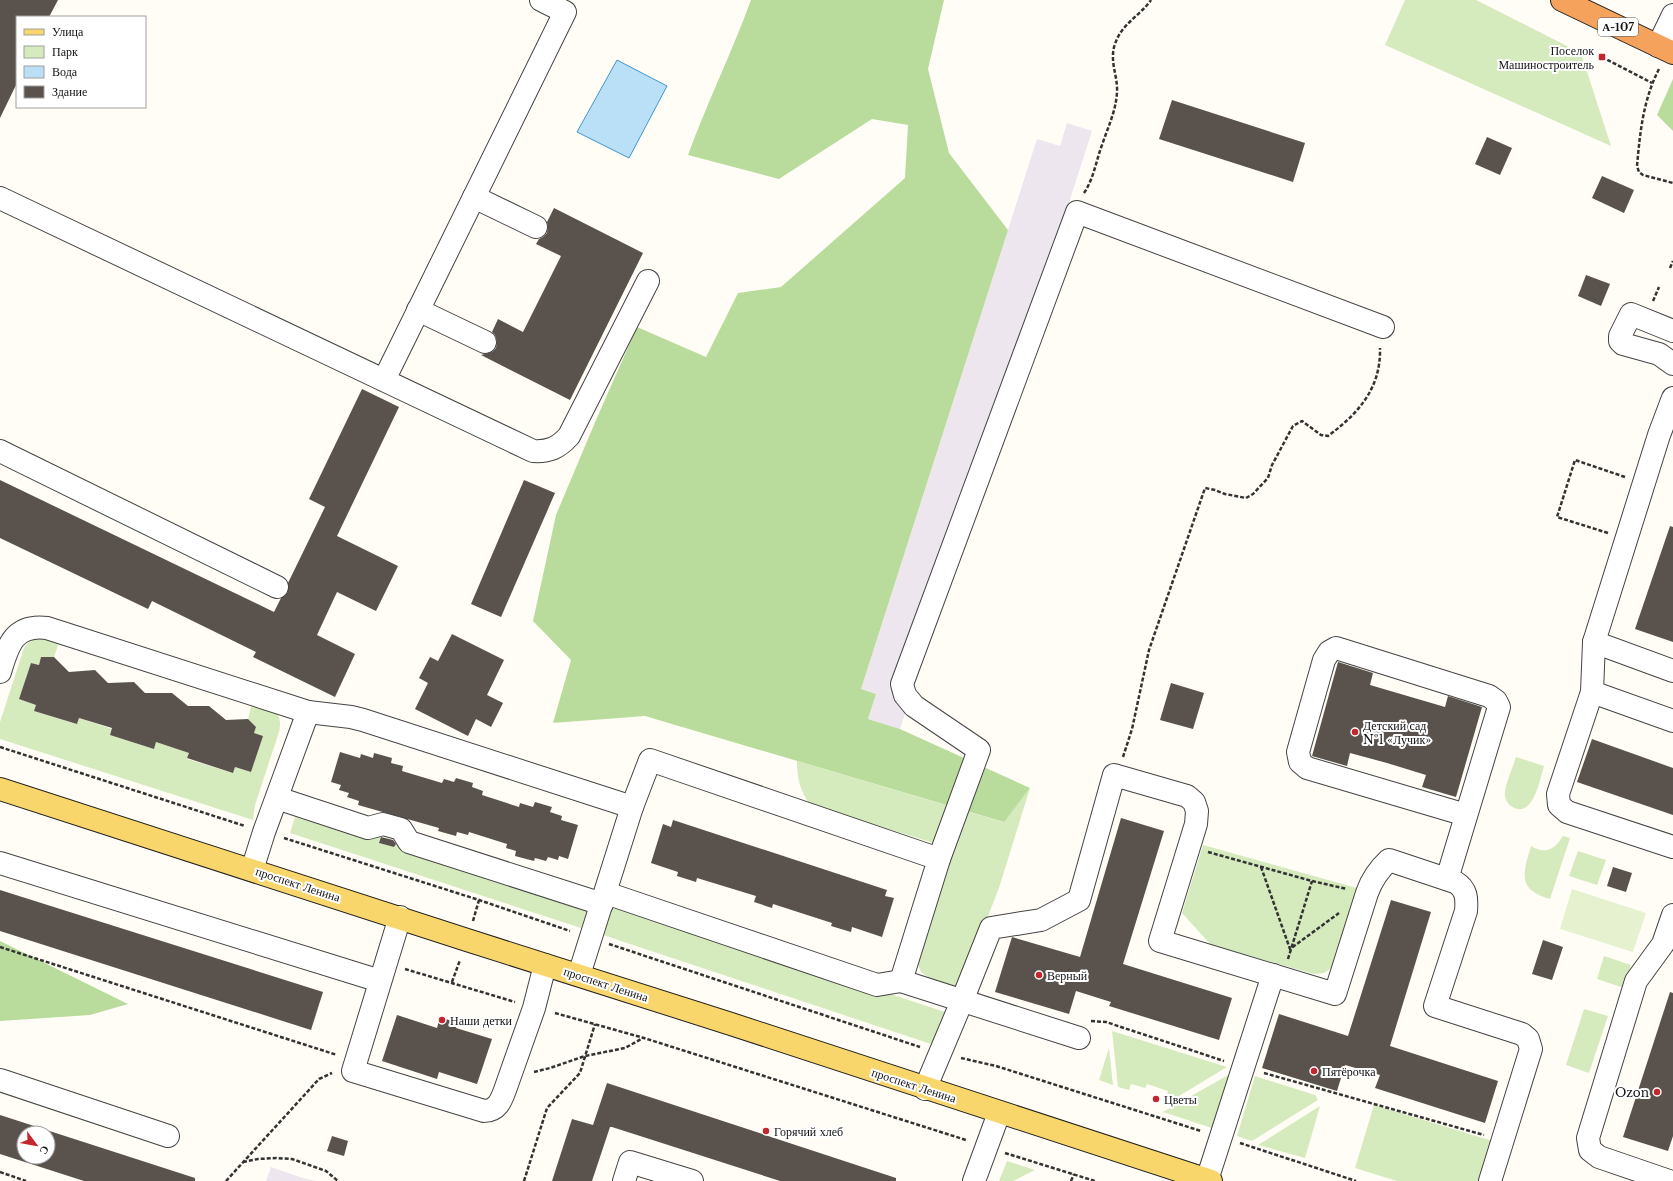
<svg xmlns="http://www.w3.org/2000/svg" width="1673" height="1181" viewBox="0 0 1673 1181" font-family="'Libre Baskerville',serif">
<style>
.industrial{fill:#eee6ef}
.green{fill:#d5ebbd}
.forest{fill:#b9dc9c}
.pitch{fill:#e6f2cf}
.water{fill:#b9e0f7;stroke:#3f96cf}
.building{fill:#5a524d;fill-rule:evenodd}
.lines{fill:none;stroke-linecap:round;stroke-linejoin:round}
.minor-casing{stroke:#444;stroke-width:24}
.major-casing{stroke:#222;stroke-width:24}
.highway-casing{stroke:#222;stroke-width:24}
.path{stroke:#333;stroke-width:2.5;stroke-dasharray:4 2;stroke-linecap:butt}
.minor{stroke:#fff;stroke-width:22}
.major{stroke:#f9d66b;stroke-width:22}
.highway{stroke:#f5a25d;stroke-width:22}
.poi-dot{fill:#c4262e;stroke:#fff;stroke-width:1.5}
.labels{text-anchor:middle;dominant-baseline:central;stroke-width:4;stroke-linejoin:round;paint-order:stroke}
.shield{fill:#fff;stroke:#585858;stroke-width:1}
.shield-label{font-size:11px;font-weight:bold;fill:#111}
.poi-label{font-size:12px;fill:#111;stroke:#fff;text-anchor:start}
.street-label{font-size:12px;fill:#111;stroke:#fff}
</style>
<rect width="100%" height="100%" fill="#fffdf5"/>
<g class="industrial">
<path d="M 1067,123 L 1092,131 L 900,729 L 868,719 L 876,694 L 861,689 L 1037,139 L 1060,146 Z"/>
<path d="M 271,1167 L 306,1179 L 317,1181 L 266,1181 Z"/>
</g>
<g class="green">
<path d="M 1405,0 L 1476,0 L 1581,53 L 1611,146 L 1385,45 Z"/>
<path d="M 40,637 L 59,642 L 54,657 L 41,657 L 39,665 L 31,663 L 19,699 L 36,705 L 34,711 L 77,724 L 79,718 L 112,729 L 110,735 L 154,749 L 156,742 L 189,753 L 187,759 L 233,773 L 235,767 L 251,772 L 262,736 L 254,733 L 256,727 L 248,719 L 252,703 C 270,709 284,709 279,732 L 255,805 L 253,820 L 0,739 L 0,722 L 24,648 L 30,641 Z"/>
<path d="M 1516,757 L 1544,766 C 1540,779 1533,821 1511,806 C 1507,803 1504,797 1505,792 C 1506,782 1513,767 1516,757 Z"/>
<path d="M 797,761 L 1003,822 L 1030,788 L 999,888 L 960,988 C 950,985 924,979 920,970 C 918,966 918,961 918,957 L 953,849 L 811,805 C 800,793 797,777 797,761 Z"/>
<path d="M 295,817 L 360,837 L 383,830 L 380,843 L 394,847 L 398,835 L 588,909 L 581,928 L 290,833 Z"/>
<path d="M 1563,836 L 1570,838 L 1550,899 C 1517,890 1523,873 1531,846 C 1546,855 1555,849 1563,836 Z"/>
<path d="M 1203,845 L 1364,890 L 1333,967 L 1324,973 L 1314,974 L 1211,945 L 1182,913 Z"/>
<path d="M 1578,851 L 1606,860 L 1597,885 L 1569,876 Z"/>
<path d="M 626,907 L 948,1013 L 937,1046 L 600,934 L 611,909 Z"/>
<path d="M 1604,956 L 1631,965 L 1624,988 L 1597,979 Z"/>
<path d="M 1584,1009 L 1608,1016 L 1589,1073 L 1566,1065 Z"/>
<path d="M 1112,1031 L 1227,1067 L 1164,1105 L 1168,1091 L 1147,1084 L 1145,1088 L 1131,1084 L 1129,1090 L 1118,1087 Z"/>
<path d="M 1109,1048 L 1113,1085 L 1099,1080 Z"/>
<path d="M 1230,1074 L 1212,1128 L 1163,1112 Z"/>
<path d="M 1255,1076 L 1315,1095 L 1318,1100 L 1252,1141 L 1237,1136 Z"/>
<path d="M 1374,1105 L 1496,1142 L 1484,1181 L 1397,1181 L 1355,1168 Z"/>
<path d="M 1320,1106 L 1305,1158 L 1258,1145 Z"/>
<path d="M 1007,1161 L 1035,1170 L 1013,1181 L 999,1181 Z"/>
</g>
<g class="forest">
<path d="M 751,0 L 944,0 L 928,69 L 949,153 L 1008,230 L 861,689 L 876,694 L 868,719 L 900,729 L 1030,788 L 1004,822 L 645,716 L 553,723 L 571,660 L 533,621 L 556,515 L 596,420 L 637,327 L 706,357 L 738,293 L 781,287 L 905,178 L 908,125 L 872,119 L 779,179 L 688,155 C 707,103 732,52 751,0 Z"/>
<path d="M 1673,79 L 1673,131 L 1657,115 Z"/>
<path d="M 0,941 L 128,1004 L 90,1015 L 0,1021 Z"/>
</g>
<path class="pitch" d="M 1572,889 L 1646,913 L 1633,952 L 1560,929 Z"/>
<path class="water" d="M 617,60 L 667,86 L 629,158 L 577,132 Z"/>
<g class="building">
<path d="M 0,0 L 58,0 L 49,17 L 17,17 L 17,83 L 0,118 Z"/>
<path d="M 1172,100 L 1305,143 L 1293,182 L 1159,139 Z"/>
<path d="M 1487,137 L 1512,148 L 1500,175 L 1475,164 Z"/>
<path d="M 1602,176 L 1634,190 L 1624,213 L 1592,198 Z"/>
<path d="M 554,208 L 643,253 L 570,400 L 481,355 L 492,352 L 496,348 L 497,341 L 495,335 L 492,332 L 498,319 L 523,332 L 561,256 L 536,244 L 539,239 L 543,237 L 547,233 L 548,226 L 547,222 Z"/>
<path d="M 1586,275 L 1610,284 L 1601,306 L 1578,296 Z"/>
<path d="M 362,389 L 399,407 L 337,536 L 398,566 L 376,611 L 337,592 L 317,635 L 355,654 L 335,697 L 253,657 L 256,652 L 152,601 L 148,609 L 0,538 L 0,480 L 274,612 L 281,598 L 288,592 L 288,583 L 325,507 L 309,499 Z"/>
<path d="M 524,480 L 555,493 L 501,617 L 471,604 Z"/>
<path d="M 1670,526 L 1673,527 L 1673,642 L 1635,629 Z"/>
<path d="M 452,634 L 504,660 L 487,695 L 503,703 L 491,727 L 476,719 L 468,736 L 415,709 L 428,683 L 419,678 L 430,657 L 438,661 Z"/>
<path d="M 41,657 L 54,657 L 69,672 L 95,670 L 108,683 L 134,682 L 145,693 L 172,693 L 188,706 L 209,706 L 226,720 L 248,719 L 256,727 L 254,733 L 263,736 L 251,772 L 235,767 L 233,773 L 187,758 L 189,753 L 156,742 L 154,749 L 110,735 L 112,728 L 79,718 L 77,724 L 34,711 L 36,705 L 19,699 L 31,663 L 39,665 Z"/>
<path d="M 1338,662 L 1373,673 L 1370,685 L 1445,707 L 1448,696 L 1482,707 L 1456,797 L 1422,787 L 1426,775 L 1387,763 L 1350,753 L 1347,766 L 1312,756 Z"/>
<path d="M 1171,683 L 1204,693 L 1193,729 L 1160,720 Z"/>
<path d="M 1592,739 L 1673,768 L 1673,815 L 1577,782 Z"/>
<path d="M 340,752 L 360,758 L 361,754 L 373,758 L 374,753 L 392,758 L 391,763 L 403,766 L 402,771 L 442,783 L 444,779 L 454,782 L 456,778 L 473,783 L 472,787 L 483,791 L 482,795 L 519,807 L 520,803 L 533,807 L 535,802 L 552,807 L 550,812 L 562,816 L 561,820 L 578,825 L 568,859 L 559,856 L 558,860 L 548,857 L 546,861 L 535,858 L 534,861 L 515,856 L 516,851 L 506,848 L 507,844 L 469,832 L 468,835 L 457,832 L 456,836 L 438,831 L 439,828 L 358,805 L 359,801 L 347,797 L 349,793 L 339,790 L 341,785 L 331,782 Z"/>
<path d="M 1121,818 L 1164,831 L 1123,964 L 1232,998 L 1219,1040 L 1109,1006 L 1111,1002 L 1076,991 L 1069,1014 L 995,992 L 1012,937 L 1080,957 Z"/>
<path d="M 673,820 L 887,890 L 885,896 L 894,898 L 882,937 L 852,927 L 851,932 L 831,926 L 832,923 L 773,904 L 772,908 L 754,902 L 756,896 L 697,878 L 696,882 L 677,876 L 678,872 L 651,863 L 663,824 L 671,827 Z"/>
<path d="M 381,837 L 393,840 L 396,844 L 394,847 L 379,843 Z"/>
<path d="M 1613,867 L 1632,873 L 1626,892 L 1607,886 Z"/>
<path d="M 0,890 L 323,992 L 311,1030 L 0,931 Z"/>
<path d="M 1391,900 L 1431,912 L 1390,1046 L 1498,1081 L 1485,1123 L 1375,1088 L 1380,1075 L 1345,1065 L 1337,1091 L 1262,1068 L 1279,1014 L 1348,1036 Z"/>
<path d="M 1543,940 L 1563,947 L 1552,980 L 1532,974 Z"/>
<path d="M 1670,992 L 1673,993 L 1673,1136 L 1668,1151 L 1623,1137 Z"/>
<path d="M 397,1015 L 437,1028 L 440,1017 L 458,1023 L 456,1028 L 492,1039 L 477,1084 L 439,1072 L 437,1079 L 382,1061 Z"/>
<path d="M 607,1083 L 896,1178 L 896,1181 L 780,1181 L 612,1127 L 610,1127 L 592,1181 L 552,1181 L 572,1119 L 593,1125 Z"/>
<path d="M 0,1115 L 195,1178 L 195,1181 L 84,1181 L 0,1154 ZM 24,1133 L 48,1133 L 48,1157 L 24,1157 Z"/>
<path d="M 332,1136 L 348,1141 L 344,1156 L 327,1151 Z"/>
</g>
<g class="lines">
<defs>
<g id="minor">
<path d="M 1658,46 L 1673,15"/>
<path d="M 474,197 L 536,227"/>
<path d="M 0,198 L 533,451 C 549,452 558,448 569,436 L 648,281"/>
<path d="M 418,310 L 485,342"/>
<path d="M 1673,331 L 1631,314 L 1620,336 L 1620,341 L 1623,344 L 1659,354 L 1673,364"/>
<path d="M 384,380 L 565,12 L 541,0"/>
<path d="M 0,451 L 277,587"/>
<path d="M 1594,642 L 1673,671"/>
<path d="M 0,672 C 8,645 14,624 47,628 L 308,712 L 264,832 L 252,870"/>
<path d="M 1592,692 L 1594,642 L 1659,435 L 1673,398"/>
<path d="M 308,712 L 351,717 L 363,720 L 632,807"/>
<path d="M 1673,721 L 1592,692 L 1558,794 L 1559,805 L 1567,812 L 1673,847"/>
<path d="M 277,798 L 368,828 L 383,824 L 401,829 L 409,842 L 602,904"/>
<path d="M 939,859 L 979,750 L 914,706 L 905,695 L 902,684 L 1077,212 L 1383,327"/>
<path d="M 0,863 L 380,981"/>
<path d="M 1447,879 L 1499,707 L 1496,701 L 1489,696 L 1336,648 L 1329,652 L 1324,660 L 1298,752 L 1300,762 L 1307,768 L 1466,815"/>
<path d="M 606,893 L 877,985 L 901,981"/>
<path d="M 400,917 L 353,1071 L 484,1111 C 497,1111 501,1101 505,1090 L 534,1008 L 545,965"/>
<path d="M 579,975 L 632,807 L 650,760 L 939,859 L 901,981 L 1079,1038"/>
<path d="M 0,1080 L 168,1136"/>
<path d="M 925,1089 L 962,1001 L 991,928 L 1041,920 L 1079,900 L 1114,775 L 1187,796 L 1194,802 L 1197,811 L 1196,824 L 1160,941 L 1335,994 L 1367,893 C 1372,879 1378,870 1389,860 L 1455,882 C 1467,889 1467,899 1466,911 L 1435,1006 L 1522,1034 L 1528,1039 L 1531,1049 L 1490,1181"/>
<path d="M 1207,1180 L 1273,975"/>
<path d="M 624,1181 L 630,1162 L 692,1181"/>
<path d="M 974,1181 L 999,1113"/>
<path d="M 1669,1181 L 1599,1157 L 1590,1150 L 1588,1138 L 1636,981 L 1663,944 L 1673,915"/>
</g>
<path id="major" d="M 0,789 L 467,940 L 731,1024 L 1211,1181"/>
<path id="highway" d="M 1562,0 L 1673,53"/>
</defs>
<use href="#minor" class="minor-casing"/>
<use href="#major" class="major-casing"/>
<use href="#highway" class="highway-casing"/>
<g class="path">
<path d="M 1602,57 L 1652,83"/>
<path d="M 1659,69 C 1643,100 1640,133 1637,166 L 1639,172 L 1643,175 L 1673,183"/>
<path d="M 1084,193 C 1094,178 1096,161 1102,145 C 1108,127 1116,111 1117,92 C 1118,76 1109,61 1115,44 C 1122,23 1140,16 1151,0"/>
<path d="M 1670,268 L 1673,261"/>
<path d="M 1653,301 L 1659,287"/>
<path d="M 1608,533 L 1557,517 L 1575,460 L 1625,477"/>
<path d="M 0,747 L 245,826"/>
<path d="M 1123,757 L 1132,729 L 1149,650 L 1205,488 L 1215,490 L 1225,494 L 1246,498 L 1253,494 L 1268,478 L 1272,465 L 1293,426 L 1302,421 L 1321,435 L 1328,436 C 1359,413 1381,388 1380,348"/>
<path d="M 284,838 L 479,900 L 570,931"/>
<path d="M 1208,852 L 1312,881 L 1347,889"/>
<path d="M 1261,867 L 1290,949 L 1339,913"/>
<path d="M 473,921 L 479,900"/>
<path d="M 609,944 L 920,1047"/>
<path d="M 0,947 L 337,1055"/>
<path d="M 1288,959 L 1312,881"/>
<path d="M 405,969 L 515,1002"/>
<path d="M 452,982 L 460,960"/>
<path d="M 555,1013 L 644,1038 L 966,1140"/>
<path d="M 1091,1021 L 1106,1022 L 1224,1061"/>
<path d="M 961,1058 L 996,1066 L 1201,1131"/>
<path d="M 534,1072 L 550,1068 L 585,1056 L 625,1048 L 643,1038"/>
<path d="M 1264,1073 L 1484,1135"/>
<path d="M 1240,1143 L 1356,1181"/>
<path d="M 1005,1153 L 1095,1181"/>
<path d="M 243,1162 L 258,1159 L 276,1158 L 292,1159 L 326,1171 L 338,1181"/>
<path d="M 0,1172 L 26,1181"/>
<path d="M 226,1181 L 319,1079 L 332,1073"/>
<path d="M 524,1181 L 547,1108 L 580,1073 L 595,1024"/>
<path d="M 1071,1181 L 1074,1174"/>
</g>
<use href="#minor" class="minor"/>
<use href="#major" class="major"/>
<use href="#highway" class="highway"/>
</g>
<g class="poi-dot">
<rect x="1598" y="53" width="8" height="8" rx="2"/>
<circle cx="1355" cy="732" r="4"/>
<circle cx="1039" cy="975" r="4"/>
<circle cx="442" cy="1020" r="4"/>
<circle cx="1314" cy="1071" r="4"/>
<circle cx="1657" cy="1092" r="4"/>
<circle cx="1156" cy="1099" r="4"/>
<circle cx="766" cy="1131" r="4"/>
</g>
<g class="labels">
<rect class="shield" x="1598" y="18" width="40" height="18" rx="3"/>
<g class="shield-label">
<text x="1618" y="27">А-107</text>
</g>
<g class="poi-label">
<text x="1594" y="50" text-anchor="end">Поселок<tspan x="1594" dy="14">Машиностроитель</tspan></text>
<text x="1363" y="725">Детский сад<tspan x="1363" dy="14">№1 «Лучик»</tspan></text>
<text x="1047" y="975">Верный</text>
<text x="450" y="1020">Наши детки</text>
<text x="1322" y="1071">Пятёрочка</text>
<text x="1649" y="1092" text-anchor="end">Ozon</text>
<text x="1164" y="1099">Цветы</text>
<text x="774" y="1131">Горячий хлеб</text>
</g>
<g class="street-label">
<text transform="translate(298 884) rotate(18)">проспект Ленина</text>
<text transform="translate(606 984) rotate(18)">проспект Ленина</text>
<text transform="translate(914 1085) rotate(18)">проспект Ленина</text>
</g>
</g>
<rect x="16" y="16" width="130" height="92" fill="#ffffff" stroke="#a0a0a0"/>
<rect x="24" y="29" width="20" height="6" fill="#f9d66b" stroke="#a0a0a0"/>
<text x="52" y="36" font-size="12" fill="#111111">Улица</text>
<rect x="24" y="46" width="20" height="12" fill="#d5ebbd" stroke="#a0a0a0"/>
<text x="52" y="56" font-size="12" fill="#111111">Парк</text>
<rect x="24" y="66" width="20" height="12" fill="#b9e0f7" stroke="#a0a0a0"/>
<text x="52" y="76" font-size="12" fill="#111111">Вода</text>
<rect x="24" y="86" width="20" height="12" fill="#5a524d" stroke="#a0a0a0"/>
<text x="52" y="96" font-size="12" fill="#111111">Здание</text>
<g transform="translate(36 1145) rotate(122)"><circle r="19" fill="#ffffff" stroke="#a0a0a0"/>
<path d="M0-3L7 15L0 10L-7 15Z" fill="#c4262e"/>
<text y="-6" font-size="11" font-weight="bold" text-anchor="middle" fill="#111111">С</text>
</g>
</svg>
